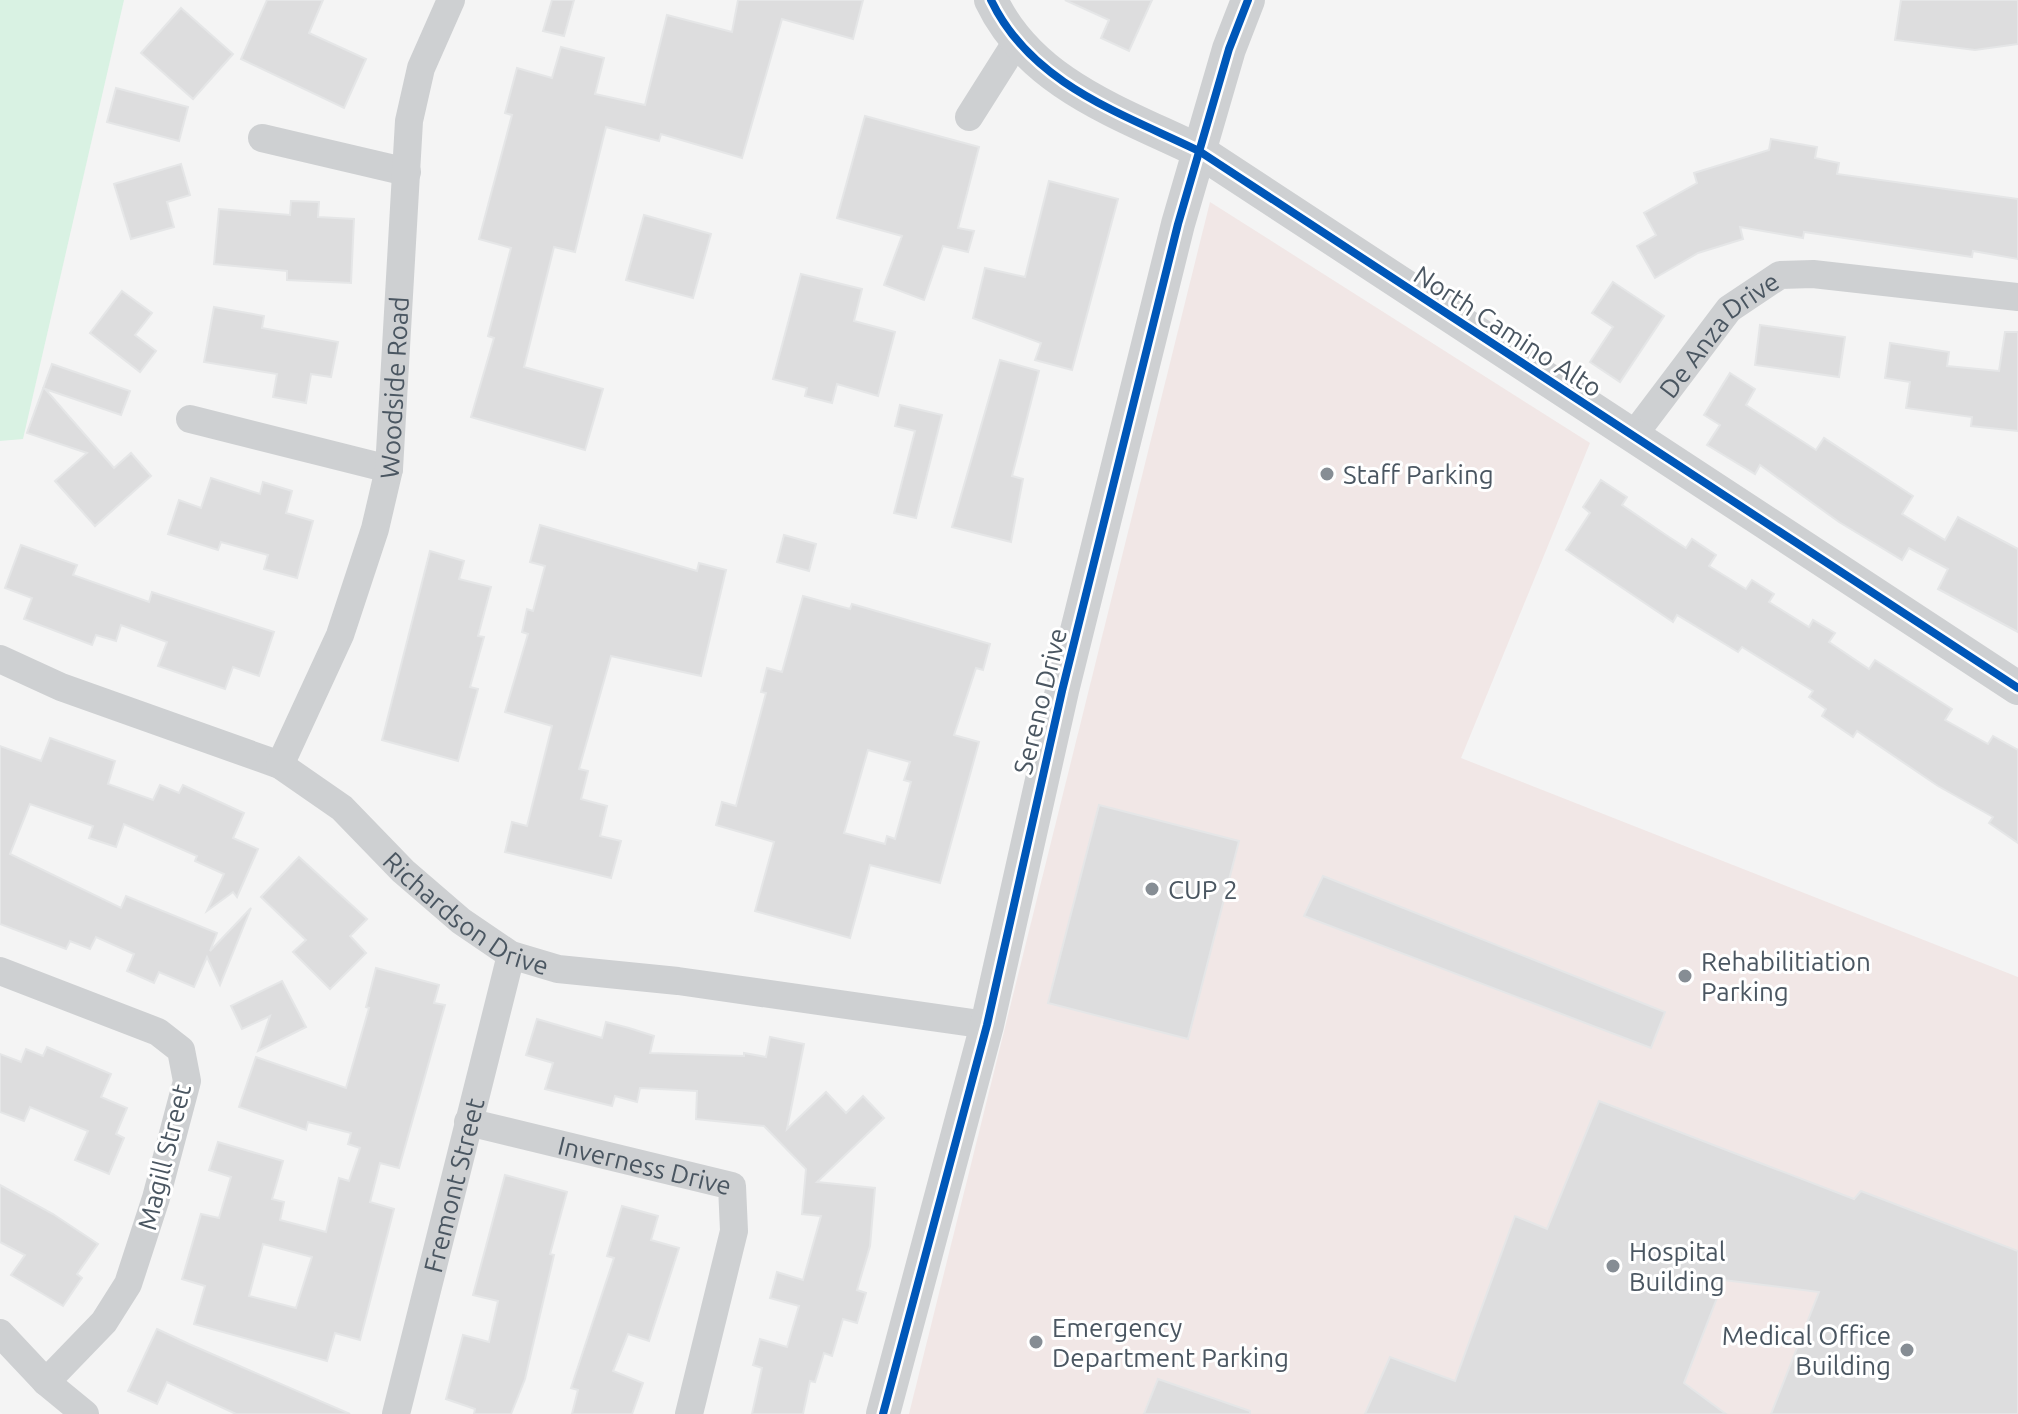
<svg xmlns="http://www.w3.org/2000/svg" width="2018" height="1414" viewBox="0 0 2018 1414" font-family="Ubuntu,sans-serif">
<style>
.medical{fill:#f1e7e6}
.park{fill:#d9f2e3}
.building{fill:#ddddde;stroke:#e5e6e7;stroke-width:2;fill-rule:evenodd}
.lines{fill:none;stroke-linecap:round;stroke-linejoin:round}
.minor{stroke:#ced0d2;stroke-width:28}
.tertiary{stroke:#ced0d2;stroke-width:34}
.cycleway-casing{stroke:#fff;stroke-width:13}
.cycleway{stroke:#0057b8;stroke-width:8}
.poi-dot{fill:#868d94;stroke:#fff;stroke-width:3}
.labels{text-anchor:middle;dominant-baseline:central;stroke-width:6;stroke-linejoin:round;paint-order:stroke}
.street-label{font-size:26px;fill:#4a5661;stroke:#fff}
.poi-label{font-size:26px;fill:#4a5661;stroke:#fff;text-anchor:start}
</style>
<rect width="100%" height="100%" fill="#f4f4f4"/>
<path class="medical" d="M 1210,202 L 1590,443 L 1461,758 L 2018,977 L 2018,1414 L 909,1414 Z"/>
<path class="park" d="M 0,0 L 124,0 L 23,439 L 0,441 Z"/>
<g class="building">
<path d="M 267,0 L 323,0 L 309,33 L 366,59 L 344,108 L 241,59 Z"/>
<path d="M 552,0 L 574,0 L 564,36 L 543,31 Z"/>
<path d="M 738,0 L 863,0 L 853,39 L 782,19 L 742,158 L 661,134 L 659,141 L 606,127 L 575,252 L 554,247 L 524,367 L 603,389 L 585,450 L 471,417 L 494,338 L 488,336 L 511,248 L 479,239 L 512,115 L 505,113 L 517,68 L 552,78 L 561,47 L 604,58 L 595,94 L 645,105 L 667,15 L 732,32 Z"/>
<path d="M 1065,0 L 1152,0 L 1129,51 L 1101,38 L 1109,20 Z"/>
<path d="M 1901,0 L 2018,0 L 2018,44 L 1975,50 L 1895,40 Z"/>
<path d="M 181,8 L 233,54 L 193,99 L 141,53 Z"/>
<path d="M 116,88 L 188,107 L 179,141 L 107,122 Z"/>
<path d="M 865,116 L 979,147 L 958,228 L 974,231 L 968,252 L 943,246 L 924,300 L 884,285 L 902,236 L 837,218 Z"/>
<path d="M 1771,139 L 1817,147 L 1815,158 L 1839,163 L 1837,174 L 2018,199 L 2018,259 L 1973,251 L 1972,257 L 1804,232 L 1803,238 L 1740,227 L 1743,239 L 1698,253 L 1655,278 L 1637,246 L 1656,235 L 1644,213 L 1697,183 L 1694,173 L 1769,150 Z"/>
<path d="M 181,164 L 190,195 L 167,202 L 174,227 L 131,239 L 114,184 Z"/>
<path d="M 1049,181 L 1118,199 L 1072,370 L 1035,360 L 1041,343 L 973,318 L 985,268 L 1025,277 Z"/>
<path d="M 291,201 L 319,202 L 318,217 L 354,219 L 351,283 L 287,280 L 287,271 L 214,264 L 219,209 L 290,215 Z"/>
<path d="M 644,215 L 711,234 L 693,298 L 626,280 Z"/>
<path d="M 801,274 L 862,289 L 854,321 L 895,332 L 878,396 L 837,384 L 832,403 L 805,396 L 807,388 L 773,379 Z"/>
<path d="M 1613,282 L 1664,316 L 1620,382 L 1590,362 L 1613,327 L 1592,313 Z"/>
<path d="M 122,291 L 152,313 L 135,335 L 156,351 L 140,372 L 90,333 Z"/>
<path d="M 214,307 L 264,316 L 262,328 L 338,342 L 331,377 L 311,374 L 306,403 L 273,397 L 277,374 L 204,362 Z"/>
<path d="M 1760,325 L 1845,337 L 1839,377 L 1755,365 Z"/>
<path d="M 2005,332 L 2018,332 L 2018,431 L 1971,426 L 1972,417 L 1906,408 L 1910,382 L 1885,378 L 1890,343 L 1949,352 L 1947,366 L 1999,371 Z"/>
<path d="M 1000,360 L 1039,371 L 1012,476 L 1023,479 L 1011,542 L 952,527 Z"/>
<path d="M 52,364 L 130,391 L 121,415 L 45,389 L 114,468 L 131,453 L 151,476 L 95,526 L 55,481 L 87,453 L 27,433 Z"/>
<path d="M 1730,373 L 1755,389 L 1746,405 L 1816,450 L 1824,438 L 1913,496 L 1902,514 L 1945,540 L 1958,517 L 2018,549 L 2018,632 L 1938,589 L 1948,569 L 1909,548 L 1902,560 L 1839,522 L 1760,465 L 1755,474 L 1707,445 L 1720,425 L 1704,415 Z"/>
<path d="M 900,405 L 942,415 L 916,518 L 894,513 L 915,431 L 895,426 Z"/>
<path d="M 211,478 L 260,494 L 263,482 L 292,491 L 286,513 L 313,521 L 297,578 L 264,569 L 268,555 L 221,542 L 218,550 L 168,534 L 179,500 L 201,508 Z"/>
<path d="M 1601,480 L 1627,497 L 1622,505 L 1666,535 L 1686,548 L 1692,539 L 1716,555 L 1709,566 L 1746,589 L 1752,580 L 1774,594 L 1769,602 L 1809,627 L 1813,620 L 1835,633 L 1829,642 L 1869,669 L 1875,660 L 1952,709 L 1945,720 L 1988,744 L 1993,736 L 2018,750 L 2018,843 L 1989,823 L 1993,817 L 1938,786 L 1857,731 L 1853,737 L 1822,716 L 1826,709 L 1809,697 L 1813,691 L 1742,647 L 1738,652 L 1677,615 L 1673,622 L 1566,550 L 1590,513 L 1583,507 Z"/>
<path d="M 540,525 L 697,571 L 699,563 L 726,570 L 701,676 L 611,656 L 579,769 L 588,771 L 581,799 L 607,806 L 600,836 L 621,841 L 611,878 L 505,852 L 512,822 L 527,826 L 552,726 L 505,712 L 528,634 L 522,632 L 527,609 L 533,611 L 545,566 L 530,562 Z"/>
<path d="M 784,535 L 816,544 L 809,571 L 777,562 Z"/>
<path d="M 21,545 L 77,565 L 73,575 L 149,602 L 152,592 L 274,632 L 259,676 L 233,667 L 225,689 L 158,666 L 167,642 L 121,625 L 116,641 L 96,635 L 92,645 L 24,619 L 32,598 L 5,588 Z"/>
<path d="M 430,551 L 464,561 L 459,579 L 491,587 L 478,636 L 484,637 L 470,687 L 478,689 L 458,761 L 382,740 Z"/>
<path d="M 803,596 L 850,609 L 852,604 L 990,644 L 983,670 L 976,668 L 954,735 L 979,742 L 940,883 L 870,865 L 850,938 L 755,911 L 774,842 L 716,825 L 722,802 L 736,806 L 766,693 L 761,692 L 767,668 L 782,672 ZM 868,750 L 910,762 L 904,780 L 911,782 L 895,839 L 887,836 L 885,844 L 844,833 Z"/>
<path d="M 50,738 L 115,761 L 108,784 L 153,800 L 160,785 L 179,793 L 183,785 L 244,813 L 233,838 L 258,849 L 237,897 L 233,892 L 207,911 L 224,874 L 195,861 L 197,856 L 124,824 L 116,847 L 89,838 L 93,826 L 30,804 L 10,854 L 121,908 L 126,896 L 217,933 L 210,951 L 251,908 L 220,985 L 207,957 L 194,987 L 159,972 L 154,983 L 127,971 L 134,954 L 96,937 L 90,949 L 70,941 L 66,949 L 0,924 L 0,746 L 41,761 Z"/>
<path d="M 1099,805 L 1239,841 L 1188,1039 L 1048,1003 Z"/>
<path d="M 299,857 L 367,919 L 350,936 L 366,953 L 330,989 L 293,952 L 306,940 L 261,897 Z"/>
<path d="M 1323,876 L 1665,1012 L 1651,1048 L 1304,916 Z"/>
<path d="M 376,968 L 439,985 L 434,1003 L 445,1005 L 399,1168 L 380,1163 L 370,1202 L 394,1209 L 360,1340 L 335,1333 L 327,1361 L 194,1324 L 205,1286 L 182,1279 L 201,1214 L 219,1218 L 231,1177 L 209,1170 L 218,1142 L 283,1161 L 272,1199 L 284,1202 L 280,1220 L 326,1232 L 339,1178 L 349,1181 L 360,1148 L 348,1144 L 351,1133 L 308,1122 L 306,1130 L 239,1107 L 256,1057 L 346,1088 L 369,1008 L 366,1007 ZM 263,1244 L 312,1257 L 296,1308 L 249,1296 Z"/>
<path d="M 282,981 L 306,1027 L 258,1051 L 270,1016 L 242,1029 L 231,1006 Z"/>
<path d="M 537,1019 L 602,1038 L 606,1022 L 629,1028 L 654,1036 L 650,1053 L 744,1056 L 744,1053 L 766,1057 L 770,1037 L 804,1044 L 787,1129 L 826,1092 L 846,1113 L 863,1096 L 884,1118 L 817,1182 L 875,1188 L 870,1246 L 857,1290 L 866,1293 L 857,1323 L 843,1319 L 832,1356 L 824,1353 L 815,1382 L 810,1381 L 803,1414 L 752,1414 L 762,1368 L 753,1365 L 760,1339 L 787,1347 L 799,1306 L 770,1298 L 777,1272 L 803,1280 L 821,1216 L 802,1214 L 806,1169 L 764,1126 L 696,1119 L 697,1091 L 640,1088 L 637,1102 L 615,1096 L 612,1106 L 545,1089 L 553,1063 L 526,1055 Z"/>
<path d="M 47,1047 L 111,1074 L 101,1097 L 127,1108 L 116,1134 L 124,1138 L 109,1174 L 75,1160 L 88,1131 L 30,1107 L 24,1121 L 0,1112 L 0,1054 L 21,1062 L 26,1049 L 43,1056 Z"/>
<path d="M 1599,1101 L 1854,1199 L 1861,1191 L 2018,1251 L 2018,1414 L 1771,1414 L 1819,1292 L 1724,1280 L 1684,1383 L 1726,1414 L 1365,1414 L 1390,1357 L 1455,1381 L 1515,1216 L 1547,1229 Z"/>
<path d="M 505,1175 L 567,1192 L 550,1254 L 554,1255 L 525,1379 L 511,1414 L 474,1414 L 475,1409 L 446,1399 L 463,1335 L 489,1342 L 498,1301 L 473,1295 Z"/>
<path d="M 0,1185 L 53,1214 L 98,1244 L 77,1274 L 82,1278 L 63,1306 L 11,1275 L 25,1255 L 0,1242 Z"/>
<path d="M 622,1206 L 658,1216 L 651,1240 L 679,1248 L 649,1341 L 628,1334 L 613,1371 L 643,1383 L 632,1414 L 572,1414 L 578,1390 L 571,1388 L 614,1258 L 607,1256 Z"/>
<path d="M 157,1329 L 189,1344 L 350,1414 L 236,1414 L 167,1382 L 157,1404 L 128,1391 Z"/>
<path d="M 1158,1379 L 1250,1411 L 1250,1414 L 1144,1414 Z"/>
</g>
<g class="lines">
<g class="minor">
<path d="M 969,117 L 1017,41"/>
<path d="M 262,138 L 407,172"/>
<path d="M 190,419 L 389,469"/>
<path id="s1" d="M 1633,436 L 1729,309 L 1780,275 L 1813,274 L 2018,297"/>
<path id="s2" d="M 0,659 L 61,687 L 280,765 L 342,808 L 403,871 L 461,921 L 511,955 L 558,969 L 678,981 L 987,1025"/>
<path id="s3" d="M 280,765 L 340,635 L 375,529 L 389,469 L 409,121 L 421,68 L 451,0"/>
<path d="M 0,971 L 158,1032 L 181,1050 L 187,1081 L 156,1198 L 128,1284 L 104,1322 L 46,1382"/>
<path id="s4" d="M 468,1122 L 732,1186 L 734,1231 L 689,1414"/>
<path d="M 0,1333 L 46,1382 L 85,1414"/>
<path id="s5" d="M 396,1414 L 511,955"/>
</g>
<g class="tertiary">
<path d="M 991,0 C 1031,84 1121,113 1199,151 L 2018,688"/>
<path d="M 883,1414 L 987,1025 L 1062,691 L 1178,224 L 1229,49 L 1248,0"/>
</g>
<defs>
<g id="cycleway">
<path d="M 991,0 C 1031,84 1121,113 1199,151 L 2018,688"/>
<path d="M 883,1414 L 987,1025 L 1062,691 L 1178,224 L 1229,49 L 1248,0"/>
</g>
</defs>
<use href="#cycleway" class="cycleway-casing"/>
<use href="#cycleway" class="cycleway"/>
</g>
<g class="poi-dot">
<circle cx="1327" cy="474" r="8"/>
<circle cx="1152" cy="889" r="8"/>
<circle cx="1685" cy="976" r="8"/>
<circle cx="1613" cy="1266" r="8"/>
<circle cx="1036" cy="1342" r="8"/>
<circle cx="1907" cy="1350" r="8"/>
</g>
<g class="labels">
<g class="street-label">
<text transform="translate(1508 331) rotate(33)">North Camino Alto</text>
<text stroke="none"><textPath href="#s1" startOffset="134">De Anza Drive</textPath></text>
<text stroke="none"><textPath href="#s3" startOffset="398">Woodside Road</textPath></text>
<text transform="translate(1040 701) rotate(-76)">Sereno Drive</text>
<text stroke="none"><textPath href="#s2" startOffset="540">Richardson Drive</textPath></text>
<text transform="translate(164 1157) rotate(-76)">Magill Street</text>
<text stroke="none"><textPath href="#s4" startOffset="182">Inverness Drive</textPath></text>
<text stroke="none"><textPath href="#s5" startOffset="236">Fremont Street</textPath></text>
</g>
<g class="poi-label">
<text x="1343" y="474">Staff Parking</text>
<text x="1168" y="889">CUP 2</text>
<text x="1701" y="961">Rehabilitiation<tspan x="1701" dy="30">Parking</tspan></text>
<text x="1629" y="1251">Hospital<tspan x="1629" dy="30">Building</tspan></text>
<text x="1052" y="1327">Emergency<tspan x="1052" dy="30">Department Parking</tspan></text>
<text x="1891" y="1335" text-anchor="end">Medical Office<tspan x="1891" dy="30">Building</tspan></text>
</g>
</g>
</svg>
